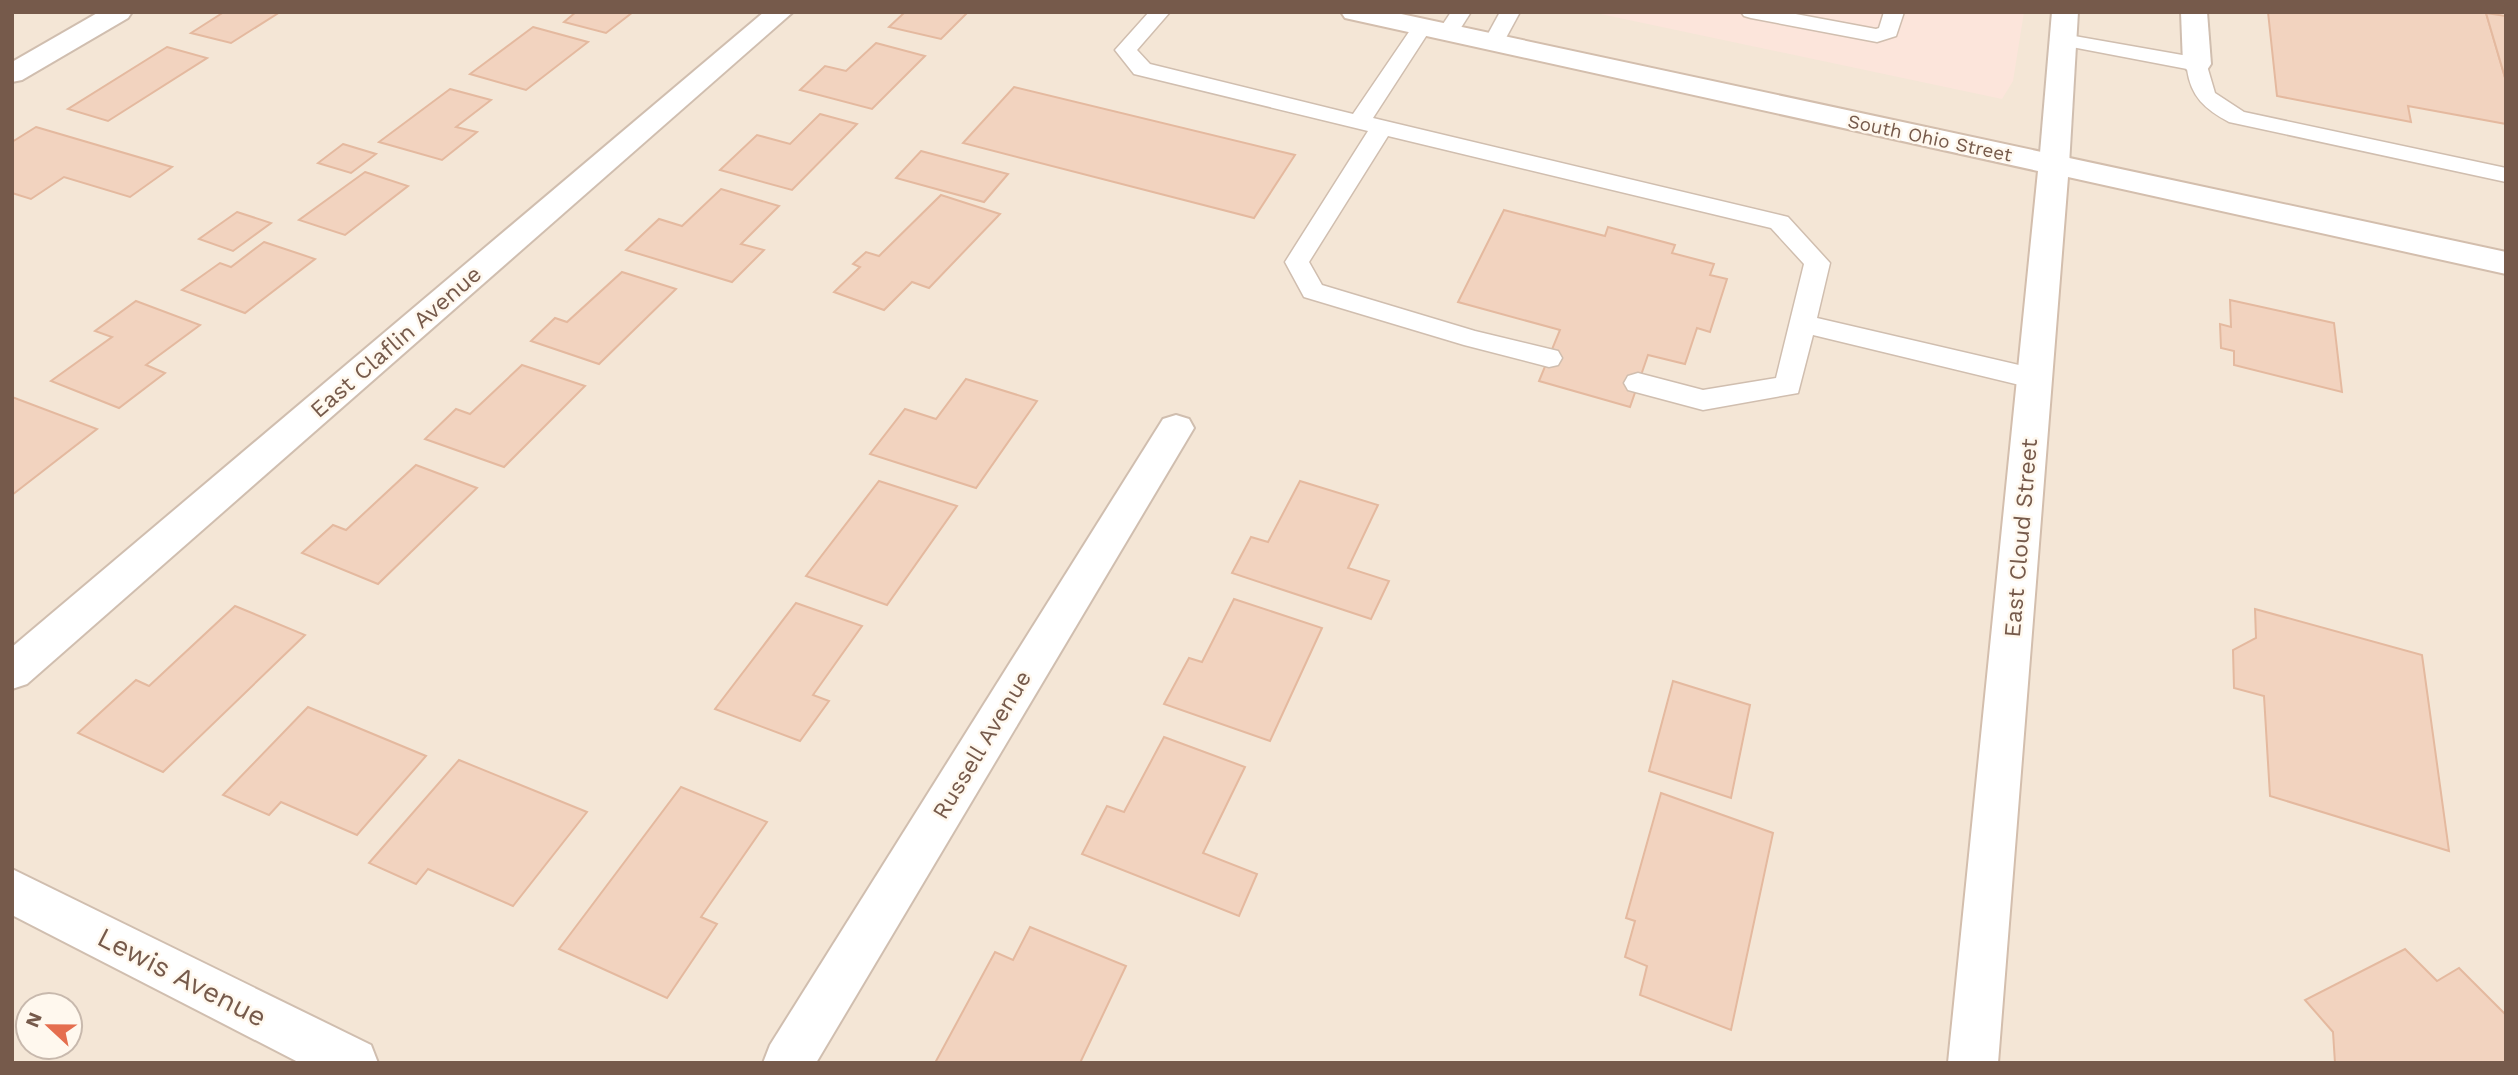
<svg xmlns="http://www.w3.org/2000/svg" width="2518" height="1075" viewBox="0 0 2518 1075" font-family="'Work Sans',sans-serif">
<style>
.residential{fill:#f4e6d6;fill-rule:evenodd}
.commercial{fill:#fce5db}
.building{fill:#f2d3bf;stroke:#e4b99f;stroke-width:2}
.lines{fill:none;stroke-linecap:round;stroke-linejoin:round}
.service-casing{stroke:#d0beaf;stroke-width:3}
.minor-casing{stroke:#d0beaf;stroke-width:4}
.secondary-casing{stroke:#d3bead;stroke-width:4}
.service{fill:#fff;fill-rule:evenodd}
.minor{fill:#fff;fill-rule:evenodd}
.secondary{fill:#fff;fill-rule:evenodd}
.labels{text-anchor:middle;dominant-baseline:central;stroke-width:5;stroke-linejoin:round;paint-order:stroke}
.far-street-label{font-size:19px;fill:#765a4b;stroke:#fff8ee}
.street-label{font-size:23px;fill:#765a4b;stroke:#fff8ee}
.near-street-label{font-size:28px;fill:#765a4b;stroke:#fff8ee}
</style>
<rect width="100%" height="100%" fill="#fcf4e7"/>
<path class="residential" d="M 12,12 L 2506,12 L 2506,1063 L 12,1063 ZM 28,1005 L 70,1005 L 70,1047 L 28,1047 Z"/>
<path class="commercial" d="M 1591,12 L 2024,12 L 2013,81 L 2002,99 Z"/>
<g class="building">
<path d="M 224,12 L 280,12 L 231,43 L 191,33 Z"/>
<path d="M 576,12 L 633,12 L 606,33 L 564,22 Z"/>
<path d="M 905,12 L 968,12 L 941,39 L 889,27 Z"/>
<path d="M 2268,12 L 2486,13 L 2506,81 L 2506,124 L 2408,106 L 2411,122 L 2277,96 Z"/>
<path d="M 2486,13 L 2506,16 L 2506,81 Z"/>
<path d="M 533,27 L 588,42 L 526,90 L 470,74 Z"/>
<path d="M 876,43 L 925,56 L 872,109 L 800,90 L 825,66 L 846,71 Z"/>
<path d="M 167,47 L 207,58 L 108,121 L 68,109 Z"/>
<path d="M 1014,87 L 1295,155 L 1254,218 L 963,143 Z"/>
<path d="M 450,89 L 491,100 L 456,127 L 477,132 L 442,160 L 379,142 Z"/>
<path d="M 820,114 L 857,124 L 792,190 L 720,170 L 757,135 L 790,144 Z"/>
<path d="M 36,127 L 172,167 L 130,197 L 64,177 L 31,199 L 12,193 L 12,142 Z"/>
<path d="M 343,144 L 376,154 L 351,173 L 318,163 Z"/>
<path d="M 921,151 L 1008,174 L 984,202 L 896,178 Z"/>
<path d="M 365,172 L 408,186 L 345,235 L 299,220 Z"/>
<path d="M 721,189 L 779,206 L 741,244 L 764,250 L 732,282 L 626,250 L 659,219 L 682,226 Z"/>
<path d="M 941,195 L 1000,214 L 929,288 L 912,282 L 884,310 L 834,292 L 860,267 L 853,264 L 866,252 L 879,256 Z"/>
<path d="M 1504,210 L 1605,236 L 1608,227 L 1675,245 L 1672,253 L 1714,264 L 1710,275 L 1727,279 L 1710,332 L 1697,328 L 1685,364 L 1648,355 L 1630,407 L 1539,381 L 1560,330 L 1458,302 Z"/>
<path d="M 237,212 L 271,223 L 233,251 L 199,239 Z"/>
<path d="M 264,242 L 315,259 L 245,313 L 182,290 L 220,263 L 231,267 Z"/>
<path d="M 622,272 L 676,289 L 599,364 L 531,341 L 555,318 L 567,322 Z"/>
<path d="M 2230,300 L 2334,323 L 2342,392 L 2234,365 L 2234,351 L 2221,348 L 2220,324 L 2231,327 Z"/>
<path d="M 136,301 L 200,325 L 146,365 L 165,373 L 119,408 L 51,381 L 112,337 L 95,331 Z"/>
<path d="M 522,365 L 585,386 L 504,467 L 425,439 L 456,409 L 470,414 Z"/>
<path d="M 966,379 L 1037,401 L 976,488 L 870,454 L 905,409 L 936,419 Z"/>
<path d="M 12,397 L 97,429 L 12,495 Z"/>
<path d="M 416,465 L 477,488 L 378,584 L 302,553 L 333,525 L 346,530 Z"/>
<path d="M 879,481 L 957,506 L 887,605 L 806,576 Z"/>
<path d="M 1300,481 L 1378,505 L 1348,568 L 1389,581 L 1371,619 L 1232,573 L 1251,537 L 1268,542 Z"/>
<path d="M 1234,599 L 1322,628 L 1270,741 L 1164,704 L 1189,658 L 1202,662 Z"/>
<path d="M 796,603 L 862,626 L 813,695 L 829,701 L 800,741 L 715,709 Z"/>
<path d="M 235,606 L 305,635 L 163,772 L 78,733 L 136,680 L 149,686 Z"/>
<path d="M 2255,609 L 2422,655 L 2449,851 L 2270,796 L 2264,696 L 2234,688 L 2233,650 L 2256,638 Z"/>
<path d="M 1673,681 L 1750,705 L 1731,798 L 1649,771 Z"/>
<path d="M 308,707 L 426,756 L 357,835 L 281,802 L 269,815 L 223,795 Z"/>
<path d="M 1164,737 L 1245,767 L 1203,853 L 1257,874 L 1239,916 L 1082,854 L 1107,806 L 1124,812 Z"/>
<path d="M 459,760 L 587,812 L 513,906 L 428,869 L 416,884 L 369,863 Z"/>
<path d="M 681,787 L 767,822 L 701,917 L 717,924 L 667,998 L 559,949 Z"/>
<path d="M 1661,793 L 1773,833 L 1731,1030 L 1640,995 L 1647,966 L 1625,957 L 1635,921 L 1626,918 Z"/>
<path d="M 1030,927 L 1126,966 L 1080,1063 L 935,1063 L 995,952 L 1013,960 Z"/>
<path d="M 2405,949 L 2437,981 L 2459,968 L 2506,1015 L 2506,1063 L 2335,1063 L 2333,1032 L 2305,1000 Z"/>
</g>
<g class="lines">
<defs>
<g id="service">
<path d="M 1149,12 L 1170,12 L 1137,50 L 1150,64 L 1353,114 L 1415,23 L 1429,23 L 1432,27 L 1373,118 L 1788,217 L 1830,263 L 1817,318 L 2036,369 L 2046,372 L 2050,379 L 2046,386 L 2036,389 L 1813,335 L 1798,393 L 1703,410 L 1628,390 L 1624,383 L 1628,376 L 1638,373 L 1703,390 L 1776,378 L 1804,264 L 1771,228 L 1388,136 L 1309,262 L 1322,285 L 1475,331 L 1558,351 L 1562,358 L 1558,365 L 1549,367 L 1464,345 L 1304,297 L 1285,262 L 1368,131 L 1134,74 L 1115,50 Z"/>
<path d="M 1451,12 L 1471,12 L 1455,37 L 1441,37 L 1437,33 Z"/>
<path d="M 1500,12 L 1520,12 L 1501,47 L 1487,47 L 1483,43 Z"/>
<path d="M 1741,12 L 1785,12 L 1876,29 L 1879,28 L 1884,12 L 1904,12 L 1896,36 L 1877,42 L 1751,18 L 1744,16 Z"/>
<path d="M 2063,34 L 2205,59 L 2215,93 L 2244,112 L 2506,168 L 2506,182 L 2229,122 C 2205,109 2191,97 2187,69 L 2056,44 L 2052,40 L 2056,36 Z"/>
</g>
<g id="minor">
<path d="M 99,12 L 132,12 L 128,18 L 22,80 L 12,82 L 12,62 Z"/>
<path d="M 764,12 L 793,12 L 27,684 L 12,689 L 12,647 Z"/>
<path d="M 2052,12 L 2078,12 L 2069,165 L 2065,171 L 2054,174 L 2043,171 L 2039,165 Z"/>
<path d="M 2181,12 L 2207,12 L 2211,64 L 2207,70 L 2197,72 L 2187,70 L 2183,64 Z"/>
<path d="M 1176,415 L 1189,419 L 1194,428 L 816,1063 L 763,1063 L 770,1045 L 1163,419 Z"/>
<path d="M 12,869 L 371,1045 L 378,1063 L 300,1063 L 12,915 Z"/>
</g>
<path id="secondary" d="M 1341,12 L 1392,12 L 2506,252 L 2506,274 L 2068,177 L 1998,1063 L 1948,1063 L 2038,171 L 1354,20 L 1345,18 Z"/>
</defs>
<use href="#service" class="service-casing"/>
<use href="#minor" class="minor-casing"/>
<use href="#secondary" class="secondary-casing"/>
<use href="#service" class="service"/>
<use href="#minor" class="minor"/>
<use href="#secondary" class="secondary"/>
</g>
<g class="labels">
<g class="far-street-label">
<text transform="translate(1930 138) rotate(12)">South Ohio Street</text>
</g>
<g class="street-label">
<text transform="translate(396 342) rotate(-41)">East Claflin Avenue</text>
<text transform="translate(2021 538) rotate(-85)">East Cloud Street</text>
<text transform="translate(982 745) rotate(-59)">Russell Avenue</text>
</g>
<g class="near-street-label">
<text transform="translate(182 977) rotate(27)">Lewis Avenue</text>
</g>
</g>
<rect width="2518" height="1075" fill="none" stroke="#765a4b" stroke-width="28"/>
<g transform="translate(49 1026) rotate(292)"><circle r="33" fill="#fff8ee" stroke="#c8b9ad" stroke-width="2"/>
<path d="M0-5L12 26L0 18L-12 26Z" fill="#e56e4e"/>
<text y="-10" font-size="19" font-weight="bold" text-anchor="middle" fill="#765a4b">N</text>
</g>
</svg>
